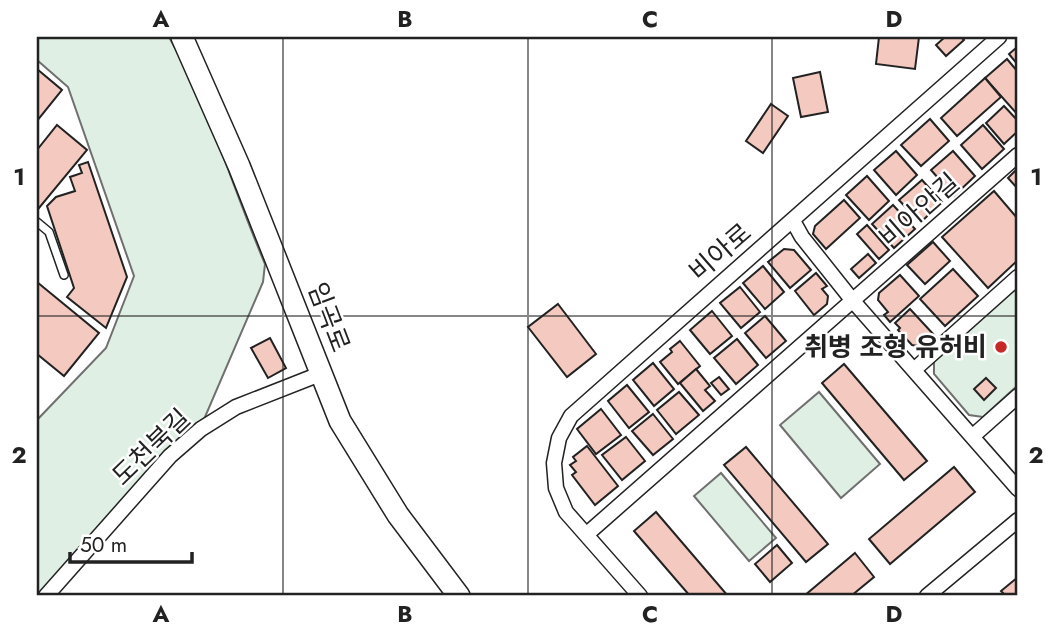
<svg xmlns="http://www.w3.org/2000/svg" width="1055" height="633" viewBox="0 0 1055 633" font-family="Jost,'Noto Sans KR',sans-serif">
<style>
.green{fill:#e0efe3;stroke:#6f6f6f;stroke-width:2}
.building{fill:#f3c9c0;stroke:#222;stroke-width:2}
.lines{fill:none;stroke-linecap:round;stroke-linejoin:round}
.lane-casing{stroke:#222;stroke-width:10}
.street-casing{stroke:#222;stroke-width:17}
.secondary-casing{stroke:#222;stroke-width:24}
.lane{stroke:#fff;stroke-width:7}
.street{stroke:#fff;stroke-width:14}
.secondary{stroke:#fff;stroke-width:21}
.grid{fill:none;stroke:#222;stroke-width:2;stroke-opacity:0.55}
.poi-dot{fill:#c62828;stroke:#fff;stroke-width:2.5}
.labels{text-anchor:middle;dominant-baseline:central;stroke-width:5;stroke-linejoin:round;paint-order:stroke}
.street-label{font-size:26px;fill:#222;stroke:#fff}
.poi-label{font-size:26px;font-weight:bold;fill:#222;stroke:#fff;text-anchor:end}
.neatline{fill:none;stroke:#222;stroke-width:2.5}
.grid-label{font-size:23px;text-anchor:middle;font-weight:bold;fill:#222}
</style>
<rect width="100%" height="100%" fill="#fff"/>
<g class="green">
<path d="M 37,37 L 169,37 C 210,108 233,189 265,264 L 263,282 L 202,424 L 44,596 L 37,596 L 37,420 L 106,348 L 134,276 L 68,87 L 37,60 Z"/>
<path d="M 1018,285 L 1018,385 L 983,417 L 969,415 L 934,374 L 934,361 Z"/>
<path d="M 819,392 L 880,464 L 841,498 L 780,425 Z"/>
<path d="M 721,473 L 776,538 L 749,561 L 694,496 Z"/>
</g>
<g class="building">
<path d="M 879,37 L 919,37 L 915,69 L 876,64 Z"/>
<path d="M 945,37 L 961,37 L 964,40 L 946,56 L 936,45 Z"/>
<path d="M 1016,48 L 1018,48 L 1018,65 L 1009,54 Z"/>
<path d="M 1007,59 L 1018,72 L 1018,115 L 985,78 Z"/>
<path d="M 37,69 L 62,90 L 37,121 Z"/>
<path d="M 820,72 L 828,112 L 801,117 L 793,78 Z"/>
<path d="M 985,78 L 1001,97 L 957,136 L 941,118 Z"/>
<path d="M 771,104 L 788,116 L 763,153 L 746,141 Z"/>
<path d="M 1004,106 L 1018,121 L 1018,131 L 1004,144 L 986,123 Z"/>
<path d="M 930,119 L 949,141 L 921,166 L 901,145 Z"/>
<path d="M 57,125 L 87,150 L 39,208 L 37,206 L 37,150 Z"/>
<path d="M 983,125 L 1004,149 L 982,169 L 961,145 Z"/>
<path d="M 896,151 L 917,175 L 896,195 L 874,170 Z"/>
<path d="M 953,151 L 975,176 L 954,196 L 931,170 Z"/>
<path d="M 88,162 L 127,277 L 106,328 L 67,297 L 74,288 L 47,206 L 56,197 L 75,191 L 70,177 L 82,173 L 79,165 Z"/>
<path d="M 1018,168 L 1018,189 L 1008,178 Z"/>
<path d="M 867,176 L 889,201 L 869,220 L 846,195 Z"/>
<path d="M 922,180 L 942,202 L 920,223 L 899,200 Z"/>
<path d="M 994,191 L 1018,219 L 1018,260 L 988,288 L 942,237 Z"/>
<path d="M 844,200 L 860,218 L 826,249 L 813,234 L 815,226 Z"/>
<path d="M 893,205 L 915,229 L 894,248 L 872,224 Z"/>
<path d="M 867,225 L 889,250 L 879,259 L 857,234 Z"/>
<path d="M 933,242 L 950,261 L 925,284 L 907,265 Z"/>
<path d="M 784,249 L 794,250 L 811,270 L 790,288 L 768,262 Z"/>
<path d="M 868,254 L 876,263 L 859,278 L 851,269 Z"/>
<path d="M 763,266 L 784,292 L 765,309 L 743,283 Z"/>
<path d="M 953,269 L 978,296 L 945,326 L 920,299 Z"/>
<path d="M 816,273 L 827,286 L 822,289 L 828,296 L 827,304 L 814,315 L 795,291 Z"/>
<path d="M 900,275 L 919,296 L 890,322 L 884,315 L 888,312 L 878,300 L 879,293 Z"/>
<path d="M 37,282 L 99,333 L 64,376 L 37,354 Z"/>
<path d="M 740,287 L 760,312 L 741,328 L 720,303 Z"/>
<path d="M 558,304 L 596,354 L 567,377 L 528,327 Z"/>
<path d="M 910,309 L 935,336 L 923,347 L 912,345 L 898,330 L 900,328 L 895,323 Z"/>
<path d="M 712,311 L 732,336 L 710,354 L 690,330 Z"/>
<path d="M 765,316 L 786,341 L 766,358 L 745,333 Z"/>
<path d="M 270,338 L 286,368 L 268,378 L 251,348 Z"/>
<path d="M 737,339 L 758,365 L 736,384 L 714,358 Z"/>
<path d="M 680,341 L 700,366 L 678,384 L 660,362 L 672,352 L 670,349 Z"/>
<path d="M 653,363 L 674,389 L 654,406 L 633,380 Z"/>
<path d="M 844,364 L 927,461 L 904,480 L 822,383 Z"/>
<path d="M 696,369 L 710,386 L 705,390 L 715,401 L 703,411 L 680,383 Z"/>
<path d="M 719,377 L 729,389 L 721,395 L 711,383 Z"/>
<path d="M 986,378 L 996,388 L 984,400 L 974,389 Z"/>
<path d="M 627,385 L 649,412 L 629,428 L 608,401 Z"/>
<path d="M 679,392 L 699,415 L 676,434 L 657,410 Z"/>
<path d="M 601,409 L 621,435 L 596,454 L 577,429 Z"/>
<path d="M 653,414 L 673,439 L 653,455 L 632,431 Z"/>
<path d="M 626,437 L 645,461 L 622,480 L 602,455 Z"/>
<path d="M 587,446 L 618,486 L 595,505 L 572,475 L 576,472 L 570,465 L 576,461 L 573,457 Z"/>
<path d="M 746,447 L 828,544 L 806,562 L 724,465 Z"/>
<path d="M 954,467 L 975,492 L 890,564 L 869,539 Z"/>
<path d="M 656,512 L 728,596 L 690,596 L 634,531 Z"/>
<path d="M 777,545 L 792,563 L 770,582 L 755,564 Z"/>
<path d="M 855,553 L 874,577 L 851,596 L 804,596 Z"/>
<path d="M 1018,577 L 1018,596 L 1006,596 L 1001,591 Z"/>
</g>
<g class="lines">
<defs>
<path id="lane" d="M 37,222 L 49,232 L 64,275"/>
<g id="street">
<path d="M 793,221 L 802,237 L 853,301 L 1018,489"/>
<path d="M 915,369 L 1018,277"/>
<path d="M 973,436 L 1018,396"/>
<path d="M 587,534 L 1018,155"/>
<path d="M 46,596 L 170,456 L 201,429 L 236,407 L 320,374"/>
<path d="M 640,596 L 566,512 L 556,488 L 554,463 L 559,438 L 571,416 L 999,37"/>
<path d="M 927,596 L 1018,520"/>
</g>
<path id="secondary" d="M 182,37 L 239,166 L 340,421 L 398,515 L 459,596"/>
</defs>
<use href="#lane" class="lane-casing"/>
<use href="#street" class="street-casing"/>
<use href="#secondary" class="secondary-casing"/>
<use href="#lane" class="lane"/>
<use href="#street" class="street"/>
<use href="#secondary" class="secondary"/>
</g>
<path class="grid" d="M 283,37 L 283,596M 528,37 L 528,596M 772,37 L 772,596M 37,316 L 1018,316"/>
<circle class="poi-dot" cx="1001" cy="347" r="7"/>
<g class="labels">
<g class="street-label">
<text transform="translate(919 210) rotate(-41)">비아안길</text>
<text transform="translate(720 252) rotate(-41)">비아로</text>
<text transform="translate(329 317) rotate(69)">임곡로</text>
<text transform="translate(151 447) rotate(-44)">도천북길</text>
</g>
<g class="poi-label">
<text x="987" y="347">취병 조형 유허비</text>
</g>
</g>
<rect width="1055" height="633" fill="none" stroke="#ffffff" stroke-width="77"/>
<path d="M70 552v10h122v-10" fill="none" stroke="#222222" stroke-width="3.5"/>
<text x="80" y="552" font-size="21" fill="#222222" stroke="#ffffff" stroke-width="5" paint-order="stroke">50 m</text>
<rect x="38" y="38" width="978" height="556" class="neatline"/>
<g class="grid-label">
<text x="161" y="27">A</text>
<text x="405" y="27">B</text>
<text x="650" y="27">C</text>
<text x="894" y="27">D</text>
<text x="19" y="185">1</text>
<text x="1036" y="185">1</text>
<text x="19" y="463">2</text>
<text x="1036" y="463">2</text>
<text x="161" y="622">A</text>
<text x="405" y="622">B</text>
<text x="650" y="622">C</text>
<text x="894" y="622">D</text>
</g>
</svg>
